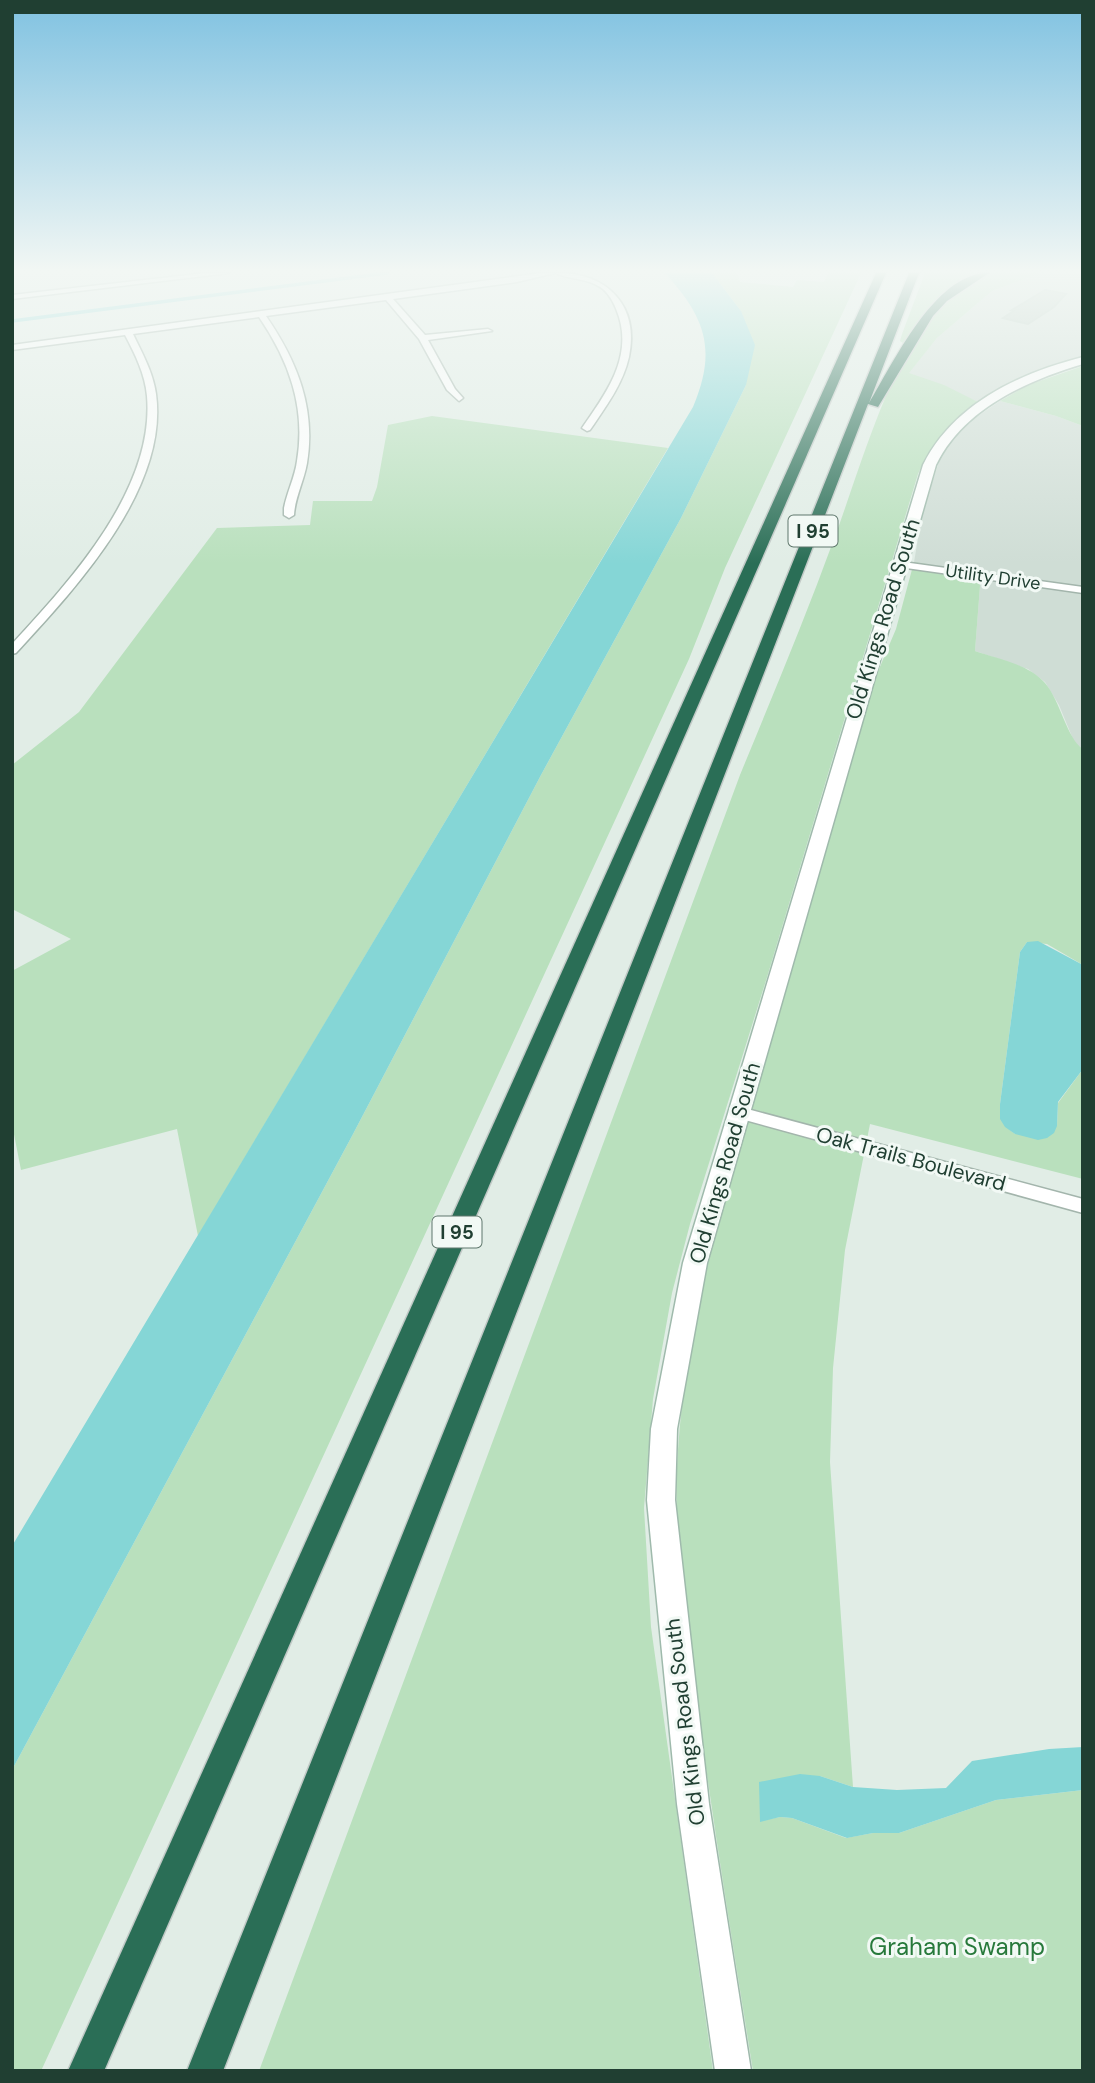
<svg xmlns="http://www.w3.org/2000/svg" width="1095" height="2083" viewBox="0 0 1095 2083" font-family="'DM Sans',sans-serif">
<style>
.built{fill:#cfddd5}
.green{fill:#b9e0bd}
.water{fill:#85d6d6}
.lines{fill:none;stroke-linecap:round;stroke-linejoin:round}
.stream{stroke:#85d6d6;stroke-width:3.5}
.building{fill:#b9cbc1;stroke:#b3c7bc;stroke-width:2}
.street-casing{stroke:#a3b5ac;stroke-width:3}
.secondary-casing{stroke:#9fbaac;stroke-width:3}
.highway-casing{stroke:#c1c9c6;stroke-width:3}
.street{fill:#fff;fill-rule:evenodd}
.secondary{fill:#fff;fill-rule:evenodd}
.highway{fill:#2a6e56;fill-rule:evenodd}
.labels{text-anchor:middle;dominant-baseline:central;stroke-width:6;stroke-linejoin:round;paint-order:stroke}
.far-street-label{font-size:18px;fill:#203f32;stroke:#f2f9f5}
.shield{fill:#f2f9f5;stroke:#5f776c;stroke-width:2}
.shield-label{font-size:19px;font-weight:bold;fill:#203f32}
.street-label{font-size:21px;fill:#203f32;stroke:#f2f9f5}
.near-park-label{font-size:24px;fill:#27793b;stroke:#f2f9f5}
</style>
<rect width="100%" height="100%" fill="#e1ede6"/>
<g class="built">
<path d="M 1040,273 L 1083,273 L 1083,358 L 1006,385 L 978,402 L 908,373 L 937,338 L 992,291 Z"/>
<path d="M 1000,401 L 1056,416 L 1083,426 L 1083,749 L 1075,744 L 1059,705 L 1045,682 L 1028,669 L 975,651 L 981,573 L 914,562 L 923,510 L 940,459 L 951,441 L 969,422 Z"/>
</g>
<g class="green">
<path d="M 712,273 L 737,273 L 740,282 L 793,287 L 797,280 L 824,282 L 828,273 L 861,273 L 725,568 L 689,659 L 41,2071 L 12,2071 L 12,1770 L 352,1136 L 541,775 L 681,518 L 746,385 L 741,311 Z"/>
<path d="M 925,273 L 979,273 C 946,290 924,312 903,343 L 900,341 L 902,334 Z"/>
<path d="M 991,273 L 1040,273 L 992,291 L 937,338 L 909,373 L 944,385 L 978,402 C 952,423 932,443 918,474 L 768,974 L 690,1224 L 672,1293 L 653,1399 L 644,1508 L 651,1627 L 713,2071 L 259,2071 L 740,775 C 772,697 805,619 834,539 C 859,472 885,376 928,320 C 944,300 968,284 991,273 Z"/>
<path d="M 1083,366 L 1083,426 L 1056,416 L 1000,401 L 1028,385 Z"/>
<path d="M 432,416 L 668,448 L 198,1236 L 177,1129 L 21,1170 L 12,1124 L 12,971 L 71,939 L 12,909 L 12,765 L 79,712 L 217,528 L 310,525 L 313,501 L 372,501 L 377,487 L 388,425 Z"/>
<path d="M 914,562 L 981,573 L 975,651 C 998,659 1029,664 1045,683 C 1060,700 1067,739 1083,749 L 1083,965 L 1047,944 L 1027,942 L 1020,952 L 1000,1104 C 1000,1119 1003,1125 1015,1134 L 1057,1126 L 1058,1103 L 1083,1069 L 1083,1179 L 870,1124 L 845,1250 L 833,1368 L 830,1462 L 853,1787 L 820,1776 L 760,1821 L 780,1817 L 792,1818 L 846,1838 L 873,1833 L 899,1833 L 996,1800 L 1083,1790 L 1083,2071 L 753,2071 C 733,1945 712,1819 696,1693 C 685,1613 672,1531 678,1450 C 682,1388 693,1327 707,1267 L 868,695 L 896,629 Z"/>
</g>
<g class="water">
<path d="M 665,273 L 712,273 L 741,311 L 755,345 L 746,385 L 681,518 L 541,775 L 352,1136 L 12,1770 L 12,1546 L 693,407 C 717,350 706,318 665,273 Z"/>
<path d="M 1038,941 L 1083,965 L 1083,1069 L 1058,1102 L 1057,1126 L 1054,1133 L 1047,1138 L 1038,1140 L 1015,1134 L 1005,1127 L 1000,1119 L 1000,1104 L 1020,952 L 1027,942 Z"/>
<path d="M 1083,1747 L 1083,1790 L 996,1800 L 899,1833 L 873,1833 L 847,1838 L 792,1818 L 780,1817 L 760,1822 L 759,1782 L 800,1774 L 820,1776 L 853,1787 L 897,1790 L 946,1788 L 972,1761 L 1049,1749 Z"/>
</g>
<g class="lines">
<path class="stream" d="M 12,321 L 387,273"/>
</g>
<path class="building" d="M 1045,290 L 1066,294 L 1054,307 L 1028,324 L 1003,318 L 1015,310 L 1012,310 Z"/>
<g class="lines">
<defs>
<g id="street">
<path d="M 206,273 L 229,273 L 12,299 L 12,295 Z"/>
<path d="M 541,273 L 555,273 L 517,282 L 393,299 L 425,335 L 488,329 L 492,331 L 428,340 L 455,389 L 463,398 L 459,401 L 447,390 L 419,339 L 386,300 L 266,316 C 297,361 316,408 307,463 C 304,481 295,497 294,515 L 289,518 L 284,515 L 284,508 C 287,492 295,477 297,461 C 306,407 289,361 259,317 L 133,334 C 142,353 153,372 156,394 C 169,489 75,589 16,653 L 12,654 L 12,644 C 71,580 155,489 147,396 C 145,374 135,354 125,335 L 12,350 L 12,345 Z"/>
<path d="M 556,273 C 607,272 640,306 629,357 C 623,384 605,408 590,430 L 587,431 L 582,428 C 605,395 632,359 619,317 C 616,307 611,296 603,289 C 589,278 570,280 556,273 Z"/>
<path d="M 903,562 L 1083,587 L 1083,593 L 899,567 L 899,563 Z"/>
<path d="M 740,1107 L 1083,1199 L 1083,1213 L 734,1117 L 732,1113 L 734,1109 Z"/>
</g>
<path id="secondary" d="M 1083,357 L 1083,364 C 1026,381 963,409 936,465 L 707,1263 L 677,1429 L 675,1500 L 709,1804 L 751,2071 L 715,2071 L 677,1804 L 647,1500 L 651,1429 L 683,1263 L 923,465 C 953,404 1020,373 1083,357 Z"/>
<g id="highway">
<path d="M 876,273 L 886,273 L 104,2071 L 68,2071 Z"/>
<path d="M 909,273 L 919,273 L 869,403 C 893,364 935,272 989,273 L 947,301 L 933,316 L 878,407 L 868,404 L 223,2071 L 187,2071 Z"/>
</g>
</defs>
<use href="#street" class="street-casing"/>
<use href="#secondary" class="secondary-casing"/>
<use href="#highway" class="highway-casing"/>
<use href="#street" class="street"/>
<use href="#secondary" class="secondary"/>
<use href="#highway" class="highway"/>
</g>
<linearGradient id="sky" x2="0" y2="1"><stop stop-color="#80c2e1"/><stop offset="0.48" stop-color="#f2f7f4"/><stop offset="1" stop-color="#f2f7f4" stop-opacity="0"/></linearGradient>
<rect width="1095" height="564" fill="url(#sky)"/>
<g class="labels">
<g class="far-street-label">
<text transform="translate(993 577) rotate(8)">Utility Drive</text>
</g>
<g class="shield">
<rect x="788.5" y="515.5" width="49" height="31" rx="5"/>
<rect x="432.5" y="1216.5" width="49" height="31" rx="5"/>
</g>
<g class="shield-label">
<text x="813" y="531">I 95</text>
<text x="457" y="1232">I 95</text>
</g>
<g class="street-label">
<text transform="translate(883 619) rotate(-73)">Old Kings Road South</text>
<text transform="translate(911 1159) rotate(15)">Oak Trails Boulevard</text>
<text transform="translate(725 1163) rotate(-74)">Old Kings Road South</text>
<text transform="translate(685 1722) rotate(-97)">Old Kings Road South</text>
</g>
<g class="near-park-label">
<text x="957" y="1946">Graham Swamp</text>
</g>
</g>
<rect width="1095" height="2083" fill="none" stroke="#203f32" stroke-width="28"/>
</svg>
